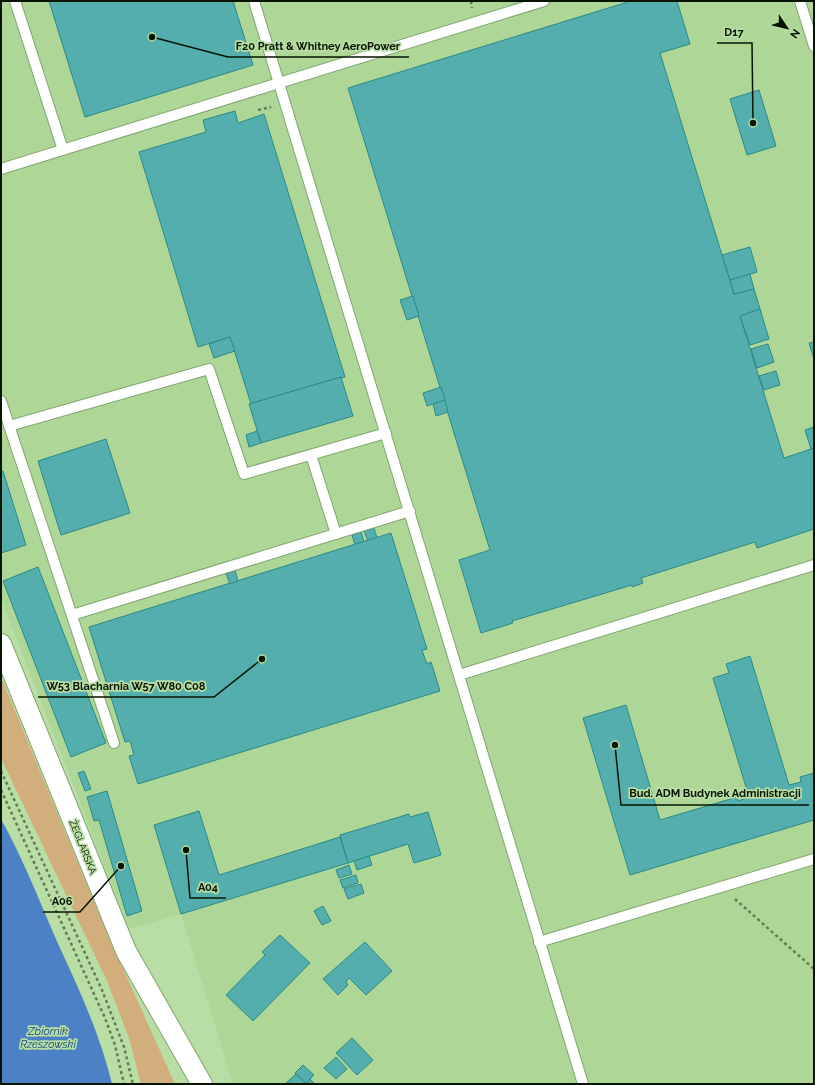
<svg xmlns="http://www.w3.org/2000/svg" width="815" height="1085" viewBox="0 0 815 1085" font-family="Raleway,sans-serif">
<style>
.built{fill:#add697}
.green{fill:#d2ae7c}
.water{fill:#4c82c5}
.building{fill:#55aeae;stroke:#2a8989}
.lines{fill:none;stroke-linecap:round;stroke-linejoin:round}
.lane-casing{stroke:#83a670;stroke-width:12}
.street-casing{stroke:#83a670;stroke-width:22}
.path{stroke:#627b55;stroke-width:2.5;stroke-dasharray:3 3;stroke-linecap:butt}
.lane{stroke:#fff;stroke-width:10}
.street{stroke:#fff;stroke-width:20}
.labels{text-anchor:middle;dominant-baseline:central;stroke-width:3.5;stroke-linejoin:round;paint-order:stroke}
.street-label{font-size:10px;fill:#071402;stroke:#b8dda5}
.water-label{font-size:11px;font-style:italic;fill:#0c4482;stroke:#b8dda5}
.leader{fill:none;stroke:#071402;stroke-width:1.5}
.callout-dot{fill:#071402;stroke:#b8dda5;stroke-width:1.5}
.callout-label{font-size:11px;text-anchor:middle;font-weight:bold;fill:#071402;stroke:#b8dda5;stroke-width:3.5;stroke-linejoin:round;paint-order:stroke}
</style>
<rect width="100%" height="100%" fill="#b8dda5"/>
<path class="built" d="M 1,1 L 814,1 L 814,1084 L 233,1084 L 181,914 L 129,929 L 1,598 Z"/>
<path class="green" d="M 1,677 L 106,931 L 175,1084 L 141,1084 L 129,1038 L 107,981 L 1,758 Z"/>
<path class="water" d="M 1,819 C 22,857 38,897 55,937 C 77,985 100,1033 112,1084 L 1,1084 Z"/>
<g class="building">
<path d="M 49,1 L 233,1 L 253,65 L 85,117 Z"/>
<path d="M 631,1 L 677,1 L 690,44 L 660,53 L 734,294 L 754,289 L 760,309 L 740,316 L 784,458 L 814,448 L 814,529 L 757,548 L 755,542 L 641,578 L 643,583 L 632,587 L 632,585 L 512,621 L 513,623 L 481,633 L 459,560 L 490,550 L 348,88 Z"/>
<path d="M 759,90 L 776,146 L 747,155 L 730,99 Z"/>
<path d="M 235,111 L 238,123 L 264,114 L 345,377 L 341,378 L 341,377 L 251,404 L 230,337 L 198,347 L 139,152 L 206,132 L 203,120 Z"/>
<path d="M 750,247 L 757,272 L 730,280 L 722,255 Z"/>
<path d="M 750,274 L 754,289 L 734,294 L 730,280 Z"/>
<path d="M 413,296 L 419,316 L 407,320 L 400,300 Z"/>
<path d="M 760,309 L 769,339 L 750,345 L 740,316 Z"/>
<path d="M 230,337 L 235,351 L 214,358 L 209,344 Z"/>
<path d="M 814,342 L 814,359 L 809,343 Z"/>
<path d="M 768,344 L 774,362 L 757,368 L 751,349 Z"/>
<path d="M 776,371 L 780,385 L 764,390 L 759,376 Z"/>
<path d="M 341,377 L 353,416 L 261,443 L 249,404 Z"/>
<path d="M 441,387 L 445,400 L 427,406 L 423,393 Z"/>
<path d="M 445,400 L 448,412 L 436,416 L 433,404 Z"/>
<path d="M 814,427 L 814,448 L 811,449 L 805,430 Z"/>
<path d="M 257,431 L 261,443 L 249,447 L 246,435 Z"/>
<path d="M 106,439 L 130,513 L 61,535 L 38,461 Z"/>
<path d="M 1,471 L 3,471 L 26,545 L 1,553 Z"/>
<path d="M 374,528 L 377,538 L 368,541 L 364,531 Z"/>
<path d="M 361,532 L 364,542 L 355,545 L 352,535 Z"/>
<path d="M 391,533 L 427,649 L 422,650 L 424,656 L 427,664 L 431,662 L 440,691 L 138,784 L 129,756 L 134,755 L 130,741 L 125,742 L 89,627 Z"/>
<path d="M 38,567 L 106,743 L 71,757 L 3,581 Z"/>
<path d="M 235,571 L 238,581 L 230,584 L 226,574 Z"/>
<path d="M 750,656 L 789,785 L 801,782 L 800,777 L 814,773 L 814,820 L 630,875 L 583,718 L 626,705 L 660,820 L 737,797 L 738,801 L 749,797 L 713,678 L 729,673 L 726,664 Z"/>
<path d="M 84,771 L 91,789 L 85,791 L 78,773 Z"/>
<path d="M 107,791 L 142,911 L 127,916 L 99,820 L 94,821 L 87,797 Z"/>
<path d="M 199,811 L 219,875 L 340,837 L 348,863 L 181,914 L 154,825 Z"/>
<path d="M 428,812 L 441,855 L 414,863 L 408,844 L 348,863 L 340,835 L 409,814 L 410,817 Z"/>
<path d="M 369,856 L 372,865 L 357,870 L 354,861 Z"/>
<path d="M 349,865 L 352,874 L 339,878 L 336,870 Z"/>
<path d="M 356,875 L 358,883 L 343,888 L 340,880 Z"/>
<path d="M 361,884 L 364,893 L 348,899 L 344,889 Z"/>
<path d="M 323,906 L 331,921 L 322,925 L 314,911 Z"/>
<path d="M 280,935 L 310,963 L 253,1021 L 226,995 L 265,955 L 262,952 Z"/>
<path d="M 365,942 L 392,971 L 366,995 L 349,978 L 346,982 L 348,985 L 338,995 L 323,979 Z"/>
<path d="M 352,1038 L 373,1060 L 357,1075 L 336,1053 Z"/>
<path d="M 336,1057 L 347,1069 L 336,1079 L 324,1068 Z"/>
<path d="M 303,1065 L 314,1075 L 306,1083 L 295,1073 Z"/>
<path d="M 296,1074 L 306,1083 L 310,1079 L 315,1084 L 285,1084 Z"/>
</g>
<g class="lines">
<defs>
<g id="lane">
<path d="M 15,1 L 63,150"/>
<path d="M 254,1 L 583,1084"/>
<path d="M 800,1 L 814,46"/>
<path d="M 1,169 L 544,1"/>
<path d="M 1,401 L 114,743"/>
<path d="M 9,426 L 209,369 L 244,474 L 386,433"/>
<path d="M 311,455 L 336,534"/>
<path d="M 72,615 L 410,511"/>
<path d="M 459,675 L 814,565"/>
<path d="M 539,942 L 814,859"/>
</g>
<path id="street" d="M 1,644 L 126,951 L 202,1084"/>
</defs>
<use href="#lane" class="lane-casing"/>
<use href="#street" class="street-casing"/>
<g class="path">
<path d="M 471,1 L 472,8"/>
<path d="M 258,110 L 271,107"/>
<path d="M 1,771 L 102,990 L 124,1047 L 133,1084"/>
<path d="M 1,790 L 105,1018 L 115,1045 L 124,1084"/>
<path d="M 735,899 L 814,969"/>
</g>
<use href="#lane" class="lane"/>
<use href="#street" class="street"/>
</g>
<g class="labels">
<g class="street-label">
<text transform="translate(83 847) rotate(68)">ŻEGLARSKA</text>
</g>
<g class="water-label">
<text x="48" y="1031">Zbiornik<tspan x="48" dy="13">Rzeszowski</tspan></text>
</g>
</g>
<path class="leader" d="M753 123L752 43H717M152 37L228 57H409M262 659L214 697H38M615 745L621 805H809M186 850L190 898H226M121 866L80 912H43"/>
<g class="callout-dot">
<circle cx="753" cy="123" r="4"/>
<circle cx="152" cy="37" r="4"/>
<circle cx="262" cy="659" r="4"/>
<circle cx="615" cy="745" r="4"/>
<circle cx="186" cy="850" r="4"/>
<circle cx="121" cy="866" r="4"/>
</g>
<g class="callout-label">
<text x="734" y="36">D17</text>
<text x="318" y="50">F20 Pratt &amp; Whitney AeroPower</text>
<text x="126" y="690">W53 Blacharnia W57 W80 C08</text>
<text x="715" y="797">Bud. ADM Budynek Administracji</text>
<text x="208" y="891">A04</text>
<text x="62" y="905">A06</text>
</g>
<rect width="815" height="1085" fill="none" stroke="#071402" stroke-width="4"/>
<g transform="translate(787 28) rotate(125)" stroke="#b8dda5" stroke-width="3" paint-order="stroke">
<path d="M0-3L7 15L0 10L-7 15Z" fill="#071402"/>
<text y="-6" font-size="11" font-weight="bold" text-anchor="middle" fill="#071402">N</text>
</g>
</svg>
